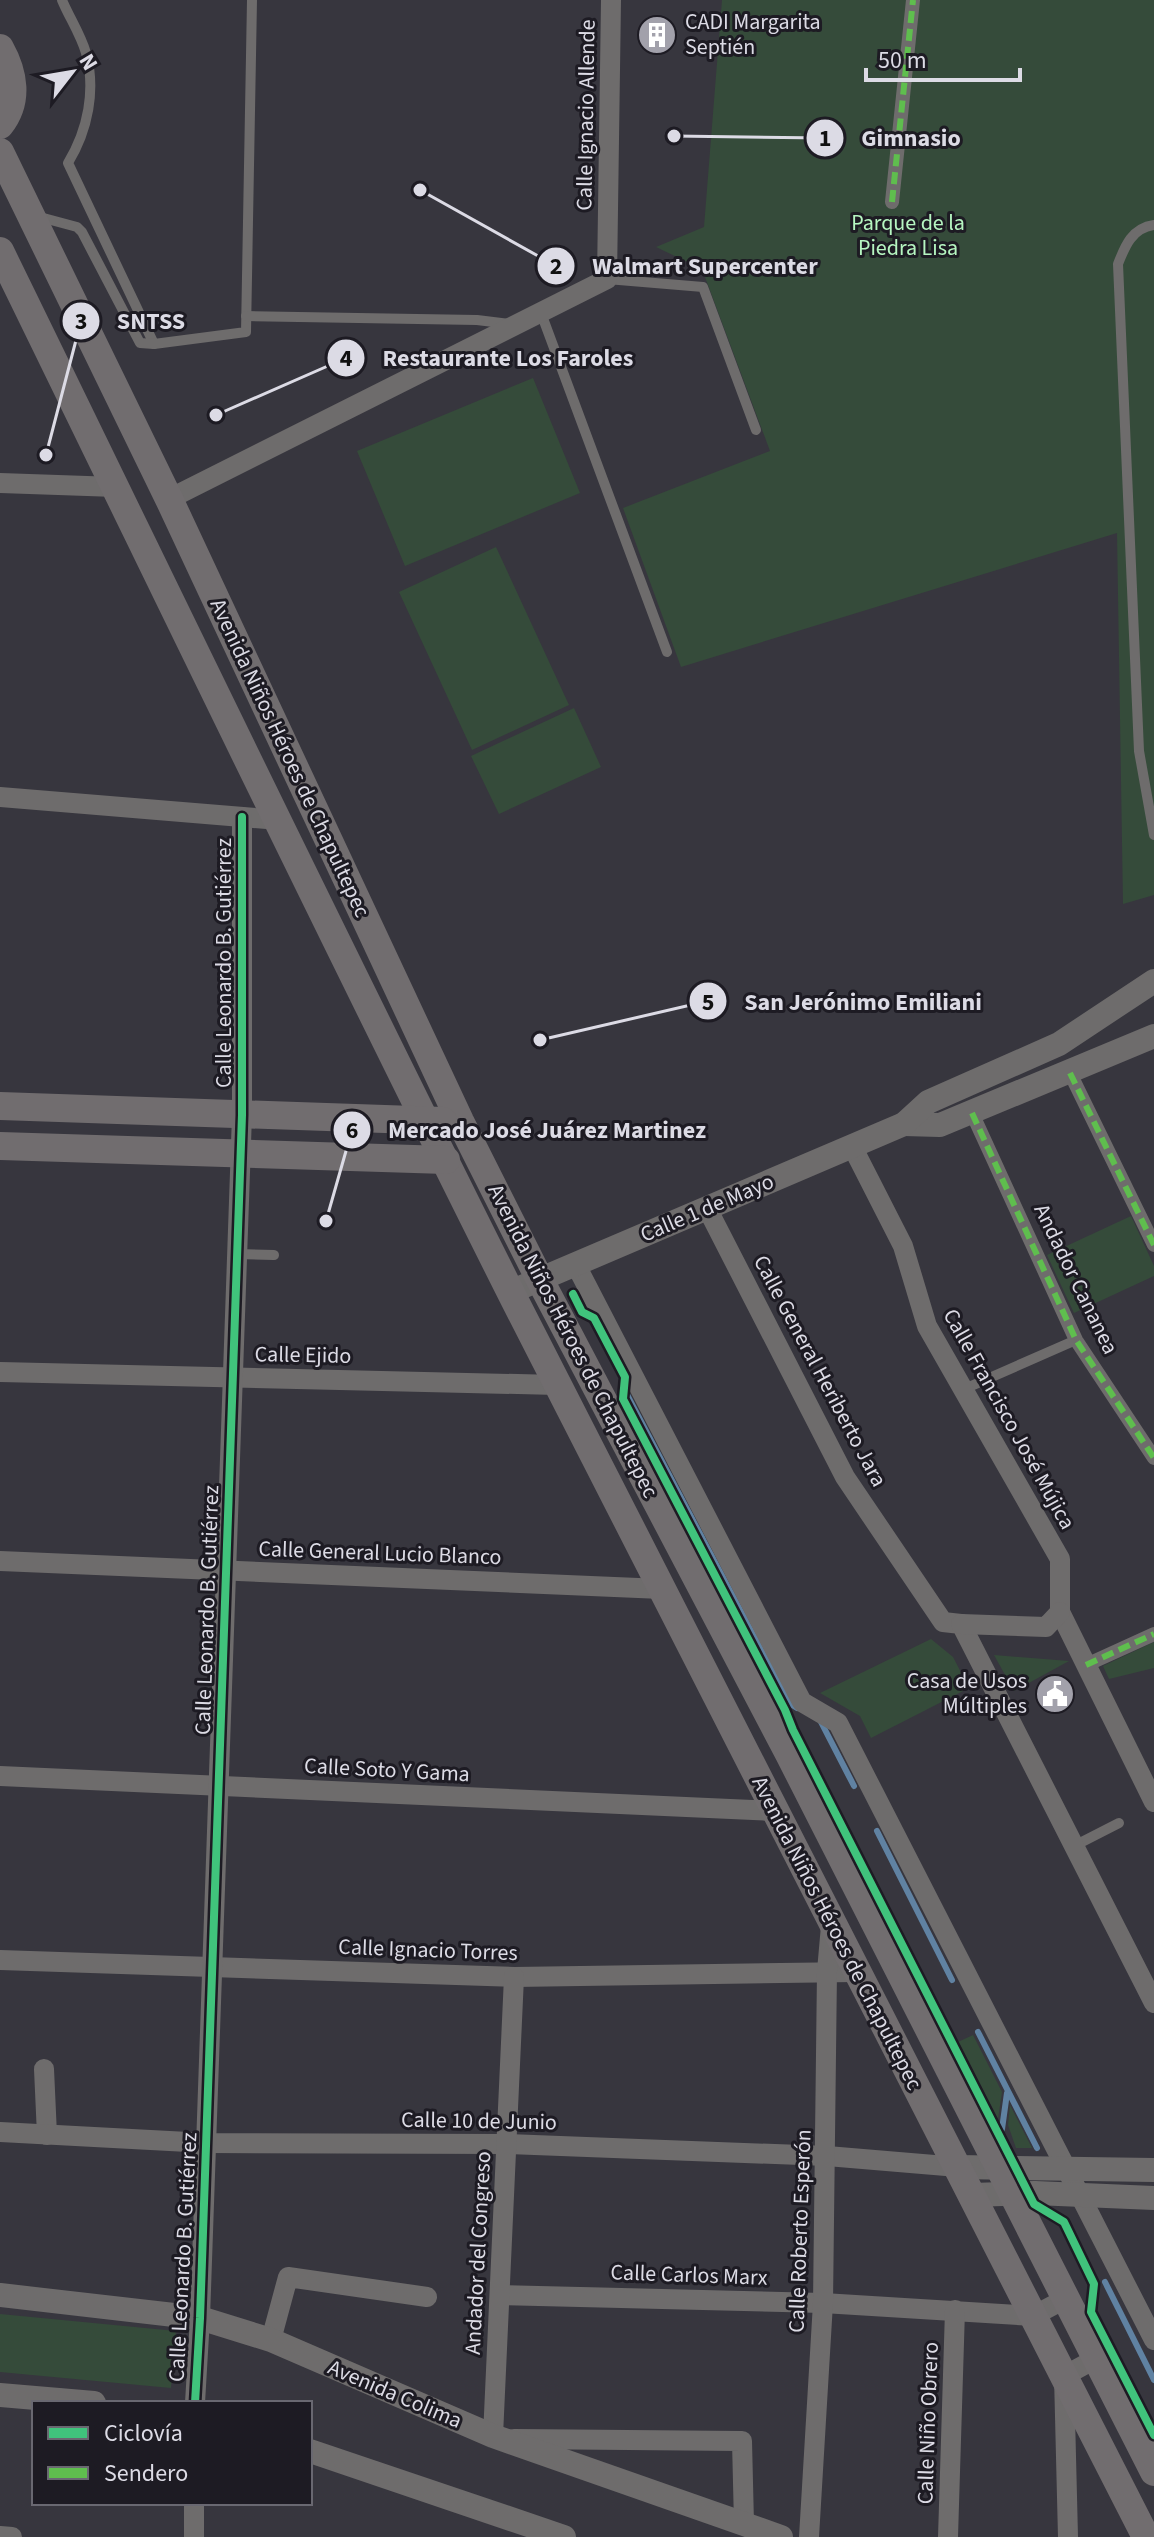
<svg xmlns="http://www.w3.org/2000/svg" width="1154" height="2537" viewBox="0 0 1154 2537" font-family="'Source Sans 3',sans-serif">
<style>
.green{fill:#354b3a}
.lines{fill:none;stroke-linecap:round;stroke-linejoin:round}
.stream{stroke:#6082a2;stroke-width:6}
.service{stroke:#6e6c6c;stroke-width:10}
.pedestrian{stroke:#6e6c6c;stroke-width:14}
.minor{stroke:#6e6c6c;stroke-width:20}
.tertiary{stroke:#6e6c6c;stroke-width:24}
.secondary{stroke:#716d6f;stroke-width:28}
.quiet{stroke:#5fbe4e;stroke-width:6;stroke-dasharray:12 6;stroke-linecap:butt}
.cycleway-casing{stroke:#1d1b23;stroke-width:13}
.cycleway{stroke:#40c37c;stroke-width:8}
.labels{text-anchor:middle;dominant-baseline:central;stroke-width:6;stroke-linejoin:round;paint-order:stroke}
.poi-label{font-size:22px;fill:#dcdbe5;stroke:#1d1b23;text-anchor:start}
.street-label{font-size:22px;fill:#dcdbe5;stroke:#1d1b23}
.park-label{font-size:22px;fill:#b6f6c1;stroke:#1d1b23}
.leader{fill:none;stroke:#dcdbe5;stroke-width:3}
.callout-dot{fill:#dcdbe5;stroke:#1d1b23;stroke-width:3}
.mark-label{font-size:24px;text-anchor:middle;font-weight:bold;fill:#111}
.callout-label{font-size:24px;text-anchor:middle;font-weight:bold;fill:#dcdbe5;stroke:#1d1b23;stroke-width:6;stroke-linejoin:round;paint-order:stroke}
</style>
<rect width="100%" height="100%" fill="#37363e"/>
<g class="green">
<path d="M 722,0 L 1154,0 L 1154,895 L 1123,904 L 1117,533 L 681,667 L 623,508 L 770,451 L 702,269 L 656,247 L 704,227 Z"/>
<path d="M 533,378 L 580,493 L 405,566 L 357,451 Z"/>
<path d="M 496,547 L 569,705 L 472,750 L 399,592 Z"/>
<path d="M 574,708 L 601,767 L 499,814 L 471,756 Z"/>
<path d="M 1131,1216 L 1154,1266 L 1154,1276 L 1074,1313 L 1047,1255 Z"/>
<path d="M 931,1639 L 953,1657 L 969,1688 L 871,1738 L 860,1716 L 820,1693 Z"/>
<path d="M 1154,1642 L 1154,1668 L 1109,1679 L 1103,1666 Z"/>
<path d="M 994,1655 L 1069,1661 L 1014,1691 Z"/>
<path d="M 973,2035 L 1002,2092 L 998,2119 L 958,2042 Z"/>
<path d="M 1010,2105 L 1032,2148 L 1016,2148 L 1008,2125 Z"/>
<path d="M 0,2314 L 176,2331 L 171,2388 L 0,2372 Z"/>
</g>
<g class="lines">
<g class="stream">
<path d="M 625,1391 L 789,1703 L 797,1708"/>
<path d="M 821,1722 L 854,1786"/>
<path d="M 877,1831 L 952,1980"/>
<path d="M 978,2032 L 1037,2148"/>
<path d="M 1002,2129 L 1007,2093"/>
<path d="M 1105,2282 L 1154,2380"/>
</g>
<g class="service">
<path d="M 62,0 C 69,17 81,35 86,53 C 96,90 88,130 68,163 L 154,344"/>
<path d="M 36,216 L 77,227 L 82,232 L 140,343 L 154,344 L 246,332 L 252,0"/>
<path d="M 1154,225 C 1132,228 1125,246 1118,264 L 1139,751 L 1154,835"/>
<path d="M 607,279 L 703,287 L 756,430"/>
<path d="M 541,313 L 667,652"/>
<path d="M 246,316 L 477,320 L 510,324"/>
<path d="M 237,1254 L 274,1255"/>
<path d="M 962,1390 L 1076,1340"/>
<path d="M 1074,1846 L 1119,1823"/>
</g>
<g class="pedestrian">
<path d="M 892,202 L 913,0"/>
<path d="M 1070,1073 L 1154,1245"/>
<path d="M 972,1113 L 1076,1340 L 1154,1458"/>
<path d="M 1086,1665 L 1154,1634"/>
</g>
<g class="minor">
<path d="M 0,483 L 116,487"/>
<path d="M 169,499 L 607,279 L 611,0"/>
<path d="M 0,797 L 279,820"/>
<path d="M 852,1146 L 903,1246 L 927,1326 L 1060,1559 L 1060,1612 L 1154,1802"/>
<path d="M 707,1208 L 845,1477 L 943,1622 L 961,1624 L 1154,2003"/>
<path d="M 576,1265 L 802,1702 L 838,1723 L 1154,2340"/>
<path d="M 0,1372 L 557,1385"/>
<path d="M 0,1561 L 662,1589"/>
<path d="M 961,1624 L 1046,1627 L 1060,1612"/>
<path d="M 0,1776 L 773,1811"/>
<path d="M 0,1960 L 514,1977 L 855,1972"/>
<path d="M 44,2069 L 47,2135"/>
<path d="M 0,2132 L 207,2143 L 507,2144 L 827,2156 L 958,2167"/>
<path d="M 500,2295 L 823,2303 L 1033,2316 L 1065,2299"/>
<path d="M 271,2340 L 288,2277 L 427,2297"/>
<path d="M 195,2403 L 200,2318 L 242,1115 L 242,817"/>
<path d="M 493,2436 L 514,1977"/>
<path d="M 514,2439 L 742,2441 L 744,2524"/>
<path d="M 0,2536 L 12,2537"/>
<path d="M 194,2537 L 194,2503"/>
<path d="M 809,2537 L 823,2303 L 827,1971 L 831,1926"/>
<path d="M 948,2537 L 955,2310"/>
<path d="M 1068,2537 L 1064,2376 L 1097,2358"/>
</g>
<g class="tertiary">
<path d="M 904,1124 L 940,1125 L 1154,1036"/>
<path d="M 522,1287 L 904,1124 L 928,1102 L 1059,1044 L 1154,981"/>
<path d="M 958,2167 L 1154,2170"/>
<path d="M 972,2195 L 1035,2193 L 1154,2198"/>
<path d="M 0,2295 L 200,2318 L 271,2340 L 493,2436 L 781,2537"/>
<path d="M 0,2395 L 94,2403"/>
<path d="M 310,2451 L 564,2537"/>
</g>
<g class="secondary">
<path d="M 0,48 C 14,73 19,101 0,125"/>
<path d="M 0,152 L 169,499 L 460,1121 L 540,1280 L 789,1754 L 1154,2472"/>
<path d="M 0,251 C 171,601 340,953 515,1301 C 723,1714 937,2124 1146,2537"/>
<path d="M 0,1106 L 443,1121"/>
<path d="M 0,1146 L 446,1160"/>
</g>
<g class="quiet">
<path d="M 892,202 L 913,0"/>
<path d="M 1070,1073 L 1154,1245"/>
<path d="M 972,1113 L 1076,1340 L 1154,1458"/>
<path d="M 1086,1665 L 1154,1634"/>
</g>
<defs>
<g id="cycleway">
<path d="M 573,1294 L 582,1312 L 594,1318 L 625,1377 L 623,1399 L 785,1710 L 793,1730 L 1034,2204 L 1064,2222 L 1094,2284 L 1091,2312 L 1154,2435"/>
<path d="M 195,2403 L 200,2318 L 242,1115 L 242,817"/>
</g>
</defs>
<use href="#cycleway" class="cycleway-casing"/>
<use href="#cycleway" class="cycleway"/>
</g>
<defs>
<symbol id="building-disc" viewBox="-11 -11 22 22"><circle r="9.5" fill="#a2a1ab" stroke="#1d1b23"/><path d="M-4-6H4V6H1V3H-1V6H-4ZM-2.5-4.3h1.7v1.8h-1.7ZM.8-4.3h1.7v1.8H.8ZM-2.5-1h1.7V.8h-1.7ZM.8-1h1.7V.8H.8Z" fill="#fff"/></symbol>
<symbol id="civic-disc" viewBox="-11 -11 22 22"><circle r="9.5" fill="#a2a1ab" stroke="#1d1b23"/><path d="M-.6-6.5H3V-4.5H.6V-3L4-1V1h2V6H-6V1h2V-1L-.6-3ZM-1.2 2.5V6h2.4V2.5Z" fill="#fff"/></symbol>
</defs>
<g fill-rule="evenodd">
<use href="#building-disc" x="635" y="13" width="44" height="44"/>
<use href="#civic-disc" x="1033" y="1672" width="44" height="44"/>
</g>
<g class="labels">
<g class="poi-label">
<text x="685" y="22">CADI Margarita<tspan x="685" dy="25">Septién</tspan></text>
<text x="1027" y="1681" text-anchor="end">Casa de Usos<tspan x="1027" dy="25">Múltiples</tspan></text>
</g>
<g class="street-label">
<text transform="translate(586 115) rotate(-89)">Calle Ignacio Allende</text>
<text transform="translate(290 758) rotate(65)">Avenida Niños Héroes de Chapultepec</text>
<text transform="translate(224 963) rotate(-90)">Calle Leonardo B. Gutiérrez</text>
<text transform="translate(707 1208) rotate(-23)">Calle 1 de Mayo</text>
<text transform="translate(1076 1279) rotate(64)">Andador Cananea</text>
<text transform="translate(573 1341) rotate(63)">Avenida Niños Héroes de Chapultepec</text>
<text transform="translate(303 1355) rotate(1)">Calle Ejido</text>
<text transform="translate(820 1371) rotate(62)">Calle General Heriberto Jara</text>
<text transform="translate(1009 1419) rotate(61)">Calle Francisco José Mújica</text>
<text transform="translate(380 1553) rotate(2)">Calle General Lucio Blanco</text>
<text transform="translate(207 1610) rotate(-88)">Calle Leonardo B. Gutiérrez</text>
<text transform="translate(387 1770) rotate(3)">Calle Soto Y Gama</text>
<text transform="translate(837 1933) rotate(63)">Avenida Niños Héroes de Chapultepec</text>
<text transform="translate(428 1950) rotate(2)">Calle Ignacio Torres</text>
<text transform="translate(479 2121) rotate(1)">Calle 10 de Junio</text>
<text transform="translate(800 2231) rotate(-88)">Calle Roberto Esperón</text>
<text transform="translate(478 2253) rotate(-87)">Andador del Congreso</text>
<text transform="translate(183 2257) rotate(-87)">Calle Leonardo B. Gutiérrez</text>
<text transform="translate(689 2275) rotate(2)">Calle Carlos Marx</text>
<text transform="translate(395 2394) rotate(23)">Avenida Colima</text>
<text transform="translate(928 2423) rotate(-88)">Calle Niño Obrero</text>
</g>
<g class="park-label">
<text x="908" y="223">Parque de la<tspan x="908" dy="25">Piedra Lisa</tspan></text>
</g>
</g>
<path class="leader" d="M674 136L825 138M420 190L556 266M46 455L81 321M216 415L346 358M540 1040L708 1001M326 1221L352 1130"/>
<g class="callout-dot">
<circle cx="674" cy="136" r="8"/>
<circle cx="420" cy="190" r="8"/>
<circle cx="46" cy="455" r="8"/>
<circle cx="216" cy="415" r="8"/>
<circle cx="540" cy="1040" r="8"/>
<circle cx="326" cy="1221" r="8"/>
<circle cx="825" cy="138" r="20"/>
<circle cx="556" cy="266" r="20"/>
<circle cx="81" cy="321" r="20"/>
<circle cx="346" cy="358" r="20"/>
<circle cx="708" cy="1001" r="20"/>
<circle cx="352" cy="1130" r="20"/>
</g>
<g class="mark-label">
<text x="825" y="146">1</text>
<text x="556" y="274">2</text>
<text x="81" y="329">3</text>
<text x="346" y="366">4</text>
<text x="708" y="1010">5</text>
<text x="352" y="1138">6</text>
</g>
<g class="callout-label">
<text x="911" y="146">Gimnasio</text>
<text x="705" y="274">Walmart Supercenter</text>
<text x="151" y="329">SNTSS</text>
<text x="508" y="366">Restaurante Los Faroles</text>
<text x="863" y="1010">San Jerónimo Emiliani</text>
<text x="547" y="1138">Mercado José Juárez Martinez</text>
</g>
<rect x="32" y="2401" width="280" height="104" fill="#1d1b23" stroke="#696871" stroke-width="2"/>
<rect x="48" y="2427" width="40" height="12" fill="#40c37c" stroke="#696871" stroke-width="2"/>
<text x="104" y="2441" font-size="24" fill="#dcdbe5">Ciclovía</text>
<rect x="48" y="2467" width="40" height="12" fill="#5fbe4e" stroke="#696871" stroke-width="2"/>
<text x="104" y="2481" font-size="24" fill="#dcdbe5">Sendero</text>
<g transform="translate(72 72) rotate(59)" stroke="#1d1b23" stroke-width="6" paint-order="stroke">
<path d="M0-6L14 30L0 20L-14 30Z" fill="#dcdbe5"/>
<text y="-12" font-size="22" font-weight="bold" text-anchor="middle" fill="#dcdbe5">N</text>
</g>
<path d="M866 68v12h154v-12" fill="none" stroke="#dcdbe5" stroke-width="4"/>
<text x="878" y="68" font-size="24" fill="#dcdbe5" stroke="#1d1b23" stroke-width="6" paint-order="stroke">50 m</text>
</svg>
